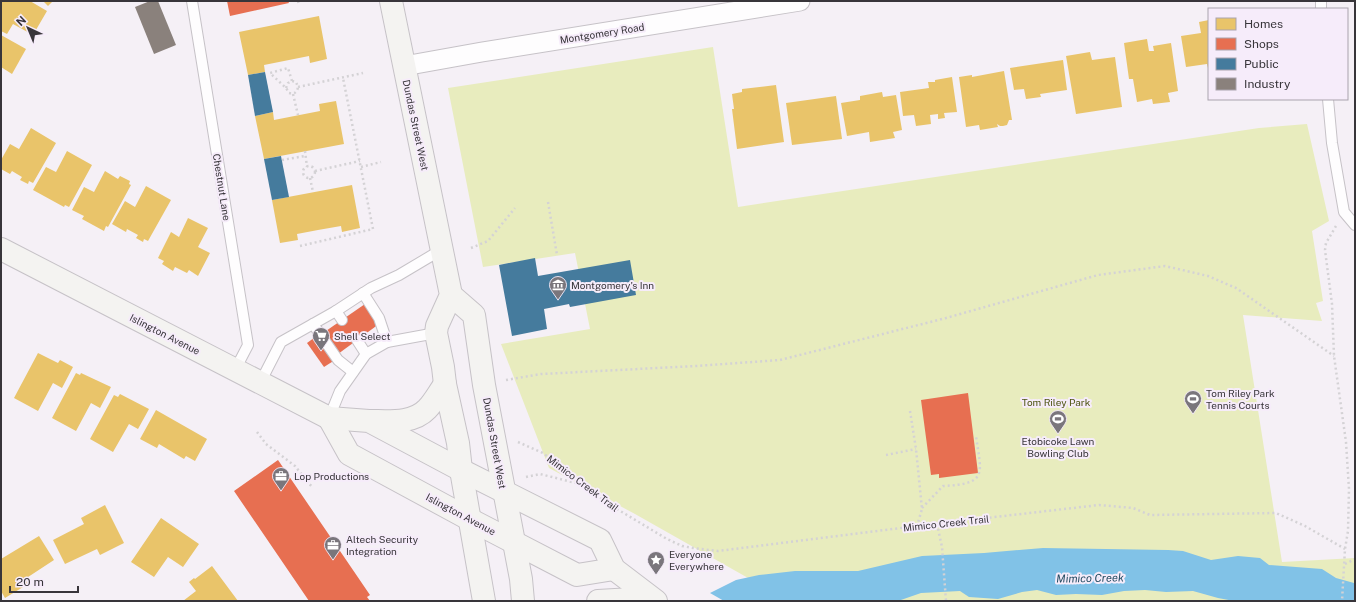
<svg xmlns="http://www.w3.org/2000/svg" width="1356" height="602" viewBox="0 0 1356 602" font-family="'Public Sans',sans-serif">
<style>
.green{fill:#e8ecbe}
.water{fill:#81c2e7}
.homes{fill:#e9c46a}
.shops{fill:#e76f51}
.public{fill:#457b9d}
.industry{fill:#8a817c}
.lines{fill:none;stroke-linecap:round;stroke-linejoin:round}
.lane-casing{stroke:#c6c2c7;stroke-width:12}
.street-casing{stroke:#c6c2c7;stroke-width:21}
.secondary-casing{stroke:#c6c2c7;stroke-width:24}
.path{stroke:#d4d2d5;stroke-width:2.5;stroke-dasharray:2 3;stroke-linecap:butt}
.lane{stroke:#fefdfe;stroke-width:10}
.street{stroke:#fefdfe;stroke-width:19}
.secondary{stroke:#f4f3f1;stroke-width:22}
.labels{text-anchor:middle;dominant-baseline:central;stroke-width:4;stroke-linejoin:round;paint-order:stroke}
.street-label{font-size:10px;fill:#38353a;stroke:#f6ecfa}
.poi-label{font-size:10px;fill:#38353a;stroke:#f6ecfa;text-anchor:start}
.park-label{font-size:10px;fill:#4e5412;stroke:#f6ecfa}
.water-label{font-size:11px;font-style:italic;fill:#224a60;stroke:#f6ecfa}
</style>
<rect width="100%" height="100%" fill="#f5f0f6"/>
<path class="green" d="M 713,47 L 738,207 L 1259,128 L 1307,124 L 1329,221 L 1312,231 L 1323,301 L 1316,303 L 1322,321 L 1243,315 L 1282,562 L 1355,558 L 1355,601 L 789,601 L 635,514 L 549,468 L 501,344 L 590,329 L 575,253 L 483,267 L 448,88 Z"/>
<path class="water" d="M 1043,548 L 1168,550 L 1183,551 L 1211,560 L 1238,556 L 1260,558 L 1269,565 L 1322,569 L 1336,578 L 1354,583 L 1355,601 L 1234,601 L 1218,598 L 1193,591 L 1166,592 L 1145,590 L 1124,591 L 1102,595 L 1076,594 L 1056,595 L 1037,590 L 1022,592 L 998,599 L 969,597 L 960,591 L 921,593 L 898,601 L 724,601 L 710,593 L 736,580 L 759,575 L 795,571 L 858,571 L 922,556 L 984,553 Z"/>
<g class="homes">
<path d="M 1,1 L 30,1 L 47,11 L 33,35 L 13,24 L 7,34 L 1,31 Z"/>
<path d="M 43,1 L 53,1 L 48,6 Z"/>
<path d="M 319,16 L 327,59 L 310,63 L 309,56 L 264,65 L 265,72 L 248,75 L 239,32 Z"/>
<path d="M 1209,20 L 1209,72 L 1207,64 L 1186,67 L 1181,36 L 1201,33 L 1199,22 Z"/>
<path d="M 1,35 L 26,49 L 12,74 L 1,67 Z"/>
<path d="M 1147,39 L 1149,51 L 1154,51 L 1153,46 L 1171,43 L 1178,91 L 1168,93 L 1170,102 L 1153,104 L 1152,99 L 1137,102 L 1133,79 L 1129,79 L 1124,43 Z"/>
<path d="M 1090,52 L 1092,60 L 1115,57 L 1122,107 L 1076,114 L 1066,56 Z"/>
<path d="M 1063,60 L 1067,90 L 1040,94 L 1041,97 L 1026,99 L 1024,89 L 1014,90 L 1010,68 Z"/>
<path d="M 1004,71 L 1012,120 L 1009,120 L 1007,125 L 1003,126 L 1000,126 L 997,124 L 998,127 L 980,130 L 979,125 L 966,127 L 959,77 L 972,75 L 972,77 Z"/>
<path d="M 952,77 L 957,112 L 944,113 L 945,118 L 938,119 L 938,114 L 930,115 L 931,124 L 916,126 L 914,115 L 903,116 L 900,92 L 929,88 L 928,82 L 935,82 L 935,80 Z"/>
<path d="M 776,85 L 784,142 L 737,149 L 732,109 L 734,109 L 732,94 L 742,92 L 742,89 Z"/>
<path d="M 882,92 L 883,97 L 896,95 L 902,130 L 893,132 L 895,138 L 870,142 L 869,132 L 847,136 L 841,103 L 860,100 L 860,96 Z"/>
<path d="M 836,96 L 842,139 L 792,145 L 786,103 Z"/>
<path d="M 336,101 L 344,144 L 264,159 L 255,116 L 273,112 L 274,120 L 320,111 L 319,104 Z"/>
<path d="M 31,128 L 56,143 L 33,183 L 29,181 L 28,184 L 20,180 L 22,177 L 12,171 L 10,174 L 1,169 L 1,160 L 10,144 L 19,149 Z"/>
<path d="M 67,151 L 92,165 L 69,207 L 65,205 L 64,207 L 33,190 L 46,167 L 56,172 Z"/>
<path d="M 105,171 L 118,179 L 120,176 L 130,181 L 129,184 L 131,185 L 108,227 L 106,226 L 104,231 L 82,219 L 84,216 L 72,210 L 84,187 L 94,192 Z"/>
<path d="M 352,185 L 360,228 L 342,232 L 341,226 L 318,230 L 297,234 L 298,240 L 280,243 L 272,200 Z"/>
<path d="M 146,186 L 171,200 L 148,241 L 144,239 L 143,242 L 136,238 L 138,235 L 127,229 L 126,232 L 112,224 L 125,201 L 135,207 Z"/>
<path d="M 188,218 L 208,228 L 198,247 L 210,253 L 198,276 L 189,270 L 187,273 L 175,267 L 173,271 L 162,264 L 164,261 L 158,258 L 171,232 L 179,237 Z"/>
<path d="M 38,353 L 58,363 L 60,360 L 73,367 L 62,388 L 53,383 L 38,411 L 14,398 Z"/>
<path d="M 76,373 L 80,375 L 81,373 L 111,387 L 100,408 L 91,403 L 76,431 L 52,418 Z"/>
<path d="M 120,394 L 149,409 L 138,429 L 129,424 L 113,452 L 90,439 L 114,395 L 118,397 Z"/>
<path d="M 156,410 L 207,439 L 195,461 L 186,456 L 184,459 L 159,444 L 157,448 L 140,439 Z"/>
<path d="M 105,505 L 124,543 L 100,555 L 97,549 L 65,564 L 53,540 L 84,524 L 81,518 Z"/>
<path d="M 161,518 L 199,544 L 183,567 L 168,557 L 154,577 L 131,562 Z"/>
<path d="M 39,536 L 54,560 L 25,579 L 28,584 L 5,598 L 1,591 L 1,559 Z"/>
<path d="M 212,566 L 238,601 L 183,601 L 196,591 L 189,582 L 194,578 L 195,579 Z"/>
</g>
<g class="shops">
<path d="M 227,1 L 288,1 L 289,3 L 230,16 Z"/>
<path d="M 365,304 L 379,324 L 338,354 L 323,333 Z"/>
<path d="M 318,335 L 335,360 L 324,367 L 307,343 Z"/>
<path d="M 968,393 L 978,473 L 939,478 L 939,474 L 931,475 L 921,400 Z"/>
<path d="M 278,460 L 370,595 L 367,597 L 370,601 L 309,601 L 234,491 Z"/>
</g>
<g class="public">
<path d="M 265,72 L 273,112 L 255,116 L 248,75 Z"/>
<path d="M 281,156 L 289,197 L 272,200 L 264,159 Z"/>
<path d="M 535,258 L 538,276 L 630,260 L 636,295 L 570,307 L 569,304 L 544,309 L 547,329 L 512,336 L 499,265 Z"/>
</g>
<path class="industry" d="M 150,1 L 158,1 L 176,45 L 154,54 L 135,7 Z"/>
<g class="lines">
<defs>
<g id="lane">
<path d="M 192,1 L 248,345 L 235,370"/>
<path d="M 1321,1 L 1321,9"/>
<path d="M 1328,99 L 1332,143 L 1344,212 L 1355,225"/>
<path d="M 363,293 L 379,318 L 387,342"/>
<path d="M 336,311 L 342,320"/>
<path d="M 313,324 L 338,360 L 353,372"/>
<path d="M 357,340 L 366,354"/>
<path d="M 260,383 L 281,342 L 336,311 L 371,288 L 399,275 L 441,250"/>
<path d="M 329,418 L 340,391 L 366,354 L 387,342 L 436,333"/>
</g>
<path id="street" d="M 404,66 L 482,52 L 800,1"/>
<g id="secondary">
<path d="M 391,1 L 451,295 L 437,326 L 436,333 L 443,367 L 445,384 L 458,443 L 461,470 L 484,601"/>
<path d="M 1,249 L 329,418 L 369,421 L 461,470 L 600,540 L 614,569 L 656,601"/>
<path d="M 451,295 L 474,315 L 484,385 L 521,579 L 523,601"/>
<path d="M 329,418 L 349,454 L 469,519 L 577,575 L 614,569"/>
<path d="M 370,421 C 388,421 413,424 427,409 C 434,402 439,392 445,384"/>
<path d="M 598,601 L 650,598"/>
</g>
</defs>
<use href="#lane" class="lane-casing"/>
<use href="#street" class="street-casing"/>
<use href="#secondary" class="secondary-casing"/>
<g class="path">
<path d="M 298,1 L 299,6"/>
<path d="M 298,87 L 363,73"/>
<path d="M 286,88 L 288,83 L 292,81 L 296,82 L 298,87 C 297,93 294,94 289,93 L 286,88 L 270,73 L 288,68 L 292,81"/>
<path d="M 293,94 L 298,115"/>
<path d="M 305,151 L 307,167"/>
<path d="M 282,160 L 305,156"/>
<circle cx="309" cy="172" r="6"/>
<path d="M 361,167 L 381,162"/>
<path d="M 315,171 L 360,161"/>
<path d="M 310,178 L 313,192"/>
<path d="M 548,202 L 557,255"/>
<path d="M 1336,226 L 1326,243 L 1325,250 L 1332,304 L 1334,356 L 1346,442 L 1349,489 L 1348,531 L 1345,549 L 1342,601"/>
<path d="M 300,246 L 373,229 L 343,78"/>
<path d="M 471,248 L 488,241 L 515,208"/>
<path d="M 506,380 L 541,374 L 696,366 L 780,360 L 946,318 L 1098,275 L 1165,266 L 1208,276 L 1236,288 L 1334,356"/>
<path d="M 910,411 L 916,449 L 922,509 L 917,526"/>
<path d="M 257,432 L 266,444 L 295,466 L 312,487"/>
<path d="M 518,442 L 543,453 L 607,503 L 667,539 L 682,546 L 693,548 L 718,551 L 917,526 L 1099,505 L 1133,508 L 1150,515 L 1276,513 L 1305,526 L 1345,549"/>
<path d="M 886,455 L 916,449"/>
<path d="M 526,477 L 540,474 L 576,483 L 580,483"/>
<path d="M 922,508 L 943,486 C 989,484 981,473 976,436"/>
<path d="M 937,524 L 942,547 L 946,601"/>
<path d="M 1345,564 L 1355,559"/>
</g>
<use href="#lane" class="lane"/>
<use href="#street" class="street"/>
<use href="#secondary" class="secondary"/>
</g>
<defs>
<symbol id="museum-pin" viewBox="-11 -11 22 30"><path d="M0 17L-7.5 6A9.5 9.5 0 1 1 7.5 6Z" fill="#7a767c" stroke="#f6ecfa"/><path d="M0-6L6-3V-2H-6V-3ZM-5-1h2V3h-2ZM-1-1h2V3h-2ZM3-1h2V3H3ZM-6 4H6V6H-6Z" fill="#fff"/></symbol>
<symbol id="supermarket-pin" viewBox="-11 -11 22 30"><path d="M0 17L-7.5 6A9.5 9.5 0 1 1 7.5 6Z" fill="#7a767c" stroke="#f6ecfa"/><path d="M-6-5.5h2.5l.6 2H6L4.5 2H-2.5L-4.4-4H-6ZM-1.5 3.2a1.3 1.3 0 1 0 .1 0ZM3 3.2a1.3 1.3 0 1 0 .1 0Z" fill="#fff"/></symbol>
<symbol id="stadium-pin" viewBox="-11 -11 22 30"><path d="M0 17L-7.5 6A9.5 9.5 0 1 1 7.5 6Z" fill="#7a767c" stroke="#f6ecfa"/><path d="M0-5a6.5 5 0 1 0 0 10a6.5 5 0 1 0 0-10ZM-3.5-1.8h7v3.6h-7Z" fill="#fff"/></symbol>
<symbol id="office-pin" viewBox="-11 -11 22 30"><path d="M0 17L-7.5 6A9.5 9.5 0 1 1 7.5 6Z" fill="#7a767c" stroke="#f6ecfa"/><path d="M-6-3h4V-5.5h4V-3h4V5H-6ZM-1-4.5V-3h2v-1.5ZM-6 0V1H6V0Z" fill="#fff"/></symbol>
<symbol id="sight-pin" viewBox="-11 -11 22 30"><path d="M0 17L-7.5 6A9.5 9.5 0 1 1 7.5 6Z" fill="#7a767c" stroke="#f6ecfa"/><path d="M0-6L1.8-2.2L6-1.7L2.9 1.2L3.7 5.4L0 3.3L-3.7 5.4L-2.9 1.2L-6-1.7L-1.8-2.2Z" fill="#fff"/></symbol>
</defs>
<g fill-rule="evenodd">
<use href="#museum-pin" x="548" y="275" width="20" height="27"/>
<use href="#supermarket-pin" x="311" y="326" width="20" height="27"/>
<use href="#stadium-pin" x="1183" y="389" width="20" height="27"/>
<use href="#stadium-pin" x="1048" y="409" width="20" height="27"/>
<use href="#office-pin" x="271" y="466" width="20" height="27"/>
<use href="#office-pin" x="323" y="535" width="20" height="27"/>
<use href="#sight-pin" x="646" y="550" width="20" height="27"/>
</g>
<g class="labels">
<g class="street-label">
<text transform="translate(602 33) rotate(-9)">Montgomery Road</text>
<text transform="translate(416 125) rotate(78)">Dundas Street West</text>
<text transform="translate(222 187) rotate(81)">Chestnut Lane</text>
<text transform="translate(165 334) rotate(27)">Islington Avenue</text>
<text transform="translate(495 443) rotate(80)">Dundas Street West</text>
<text transform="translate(583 483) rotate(37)">Mimico Creek Trail</text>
<text transform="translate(461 514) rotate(28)">Islington Avenue</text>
<text transform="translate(946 523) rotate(-6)">Mimico Creek Trail</text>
</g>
<g class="poi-label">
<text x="571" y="285">Montgomery's Inn</text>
<text x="334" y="336">Shell Select</text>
<text x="1206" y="393">Tom Riley Park<tspan x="1206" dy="12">Tennis Courts</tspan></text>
<text x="1058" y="441" text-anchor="middle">Etobicoke Lawn<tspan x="1058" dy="12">Bowling Club</tspan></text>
<text x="294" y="476">Lop Productions</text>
<text x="346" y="539">Altech Security<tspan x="346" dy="12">Integration</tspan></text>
<text x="669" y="554">Everyone<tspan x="669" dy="12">Everywhere</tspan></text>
</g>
<g class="park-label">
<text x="1056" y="402">Tom Riley Park</text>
</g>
<g class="water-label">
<text transform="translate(1090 578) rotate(-1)">Mimico Creek</text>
</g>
</g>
<rect width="1356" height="602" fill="none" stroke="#38353a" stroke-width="4"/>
<rect x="1208" y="8" width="140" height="92" fill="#f6ecfa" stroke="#aaa3ad"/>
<rect x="1216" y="18" width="20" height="12" fill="#e9c46a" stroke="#aaa3ad"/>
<text x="1244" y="28" font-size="12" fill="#38353a">Homes</text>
<rect x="1216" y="38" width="20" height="12" fill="#e76f51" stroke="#aaa3ad"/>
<text x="1244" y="48" font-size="12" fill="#38353a">Shops</text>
<rect x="1216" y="58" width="20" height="12" fill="#457b9d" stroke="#aaa3ad"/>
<text x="1244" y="68" font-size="12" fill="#38353a">Public</text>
<rect x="1216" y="78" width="20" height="12" fill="#8a817c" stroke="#aaa3ad"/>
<text x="1244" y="88" font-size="12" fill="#38353a">Industry</text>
<g transform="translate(28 28) rotate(316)" stroke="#f6ecfa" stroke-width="3" paint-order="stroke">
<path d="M0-3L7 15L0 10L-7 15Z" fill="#38353a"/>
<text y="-6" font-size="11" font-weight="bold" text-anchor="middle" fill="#38353a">N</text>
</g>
<path d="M10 586v6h68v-6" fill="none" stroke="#38353a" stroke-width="2"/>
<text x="16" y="586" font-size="12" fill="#38353a" stroke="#f6ecfa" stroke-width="3" paint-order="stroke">20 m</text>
</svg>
